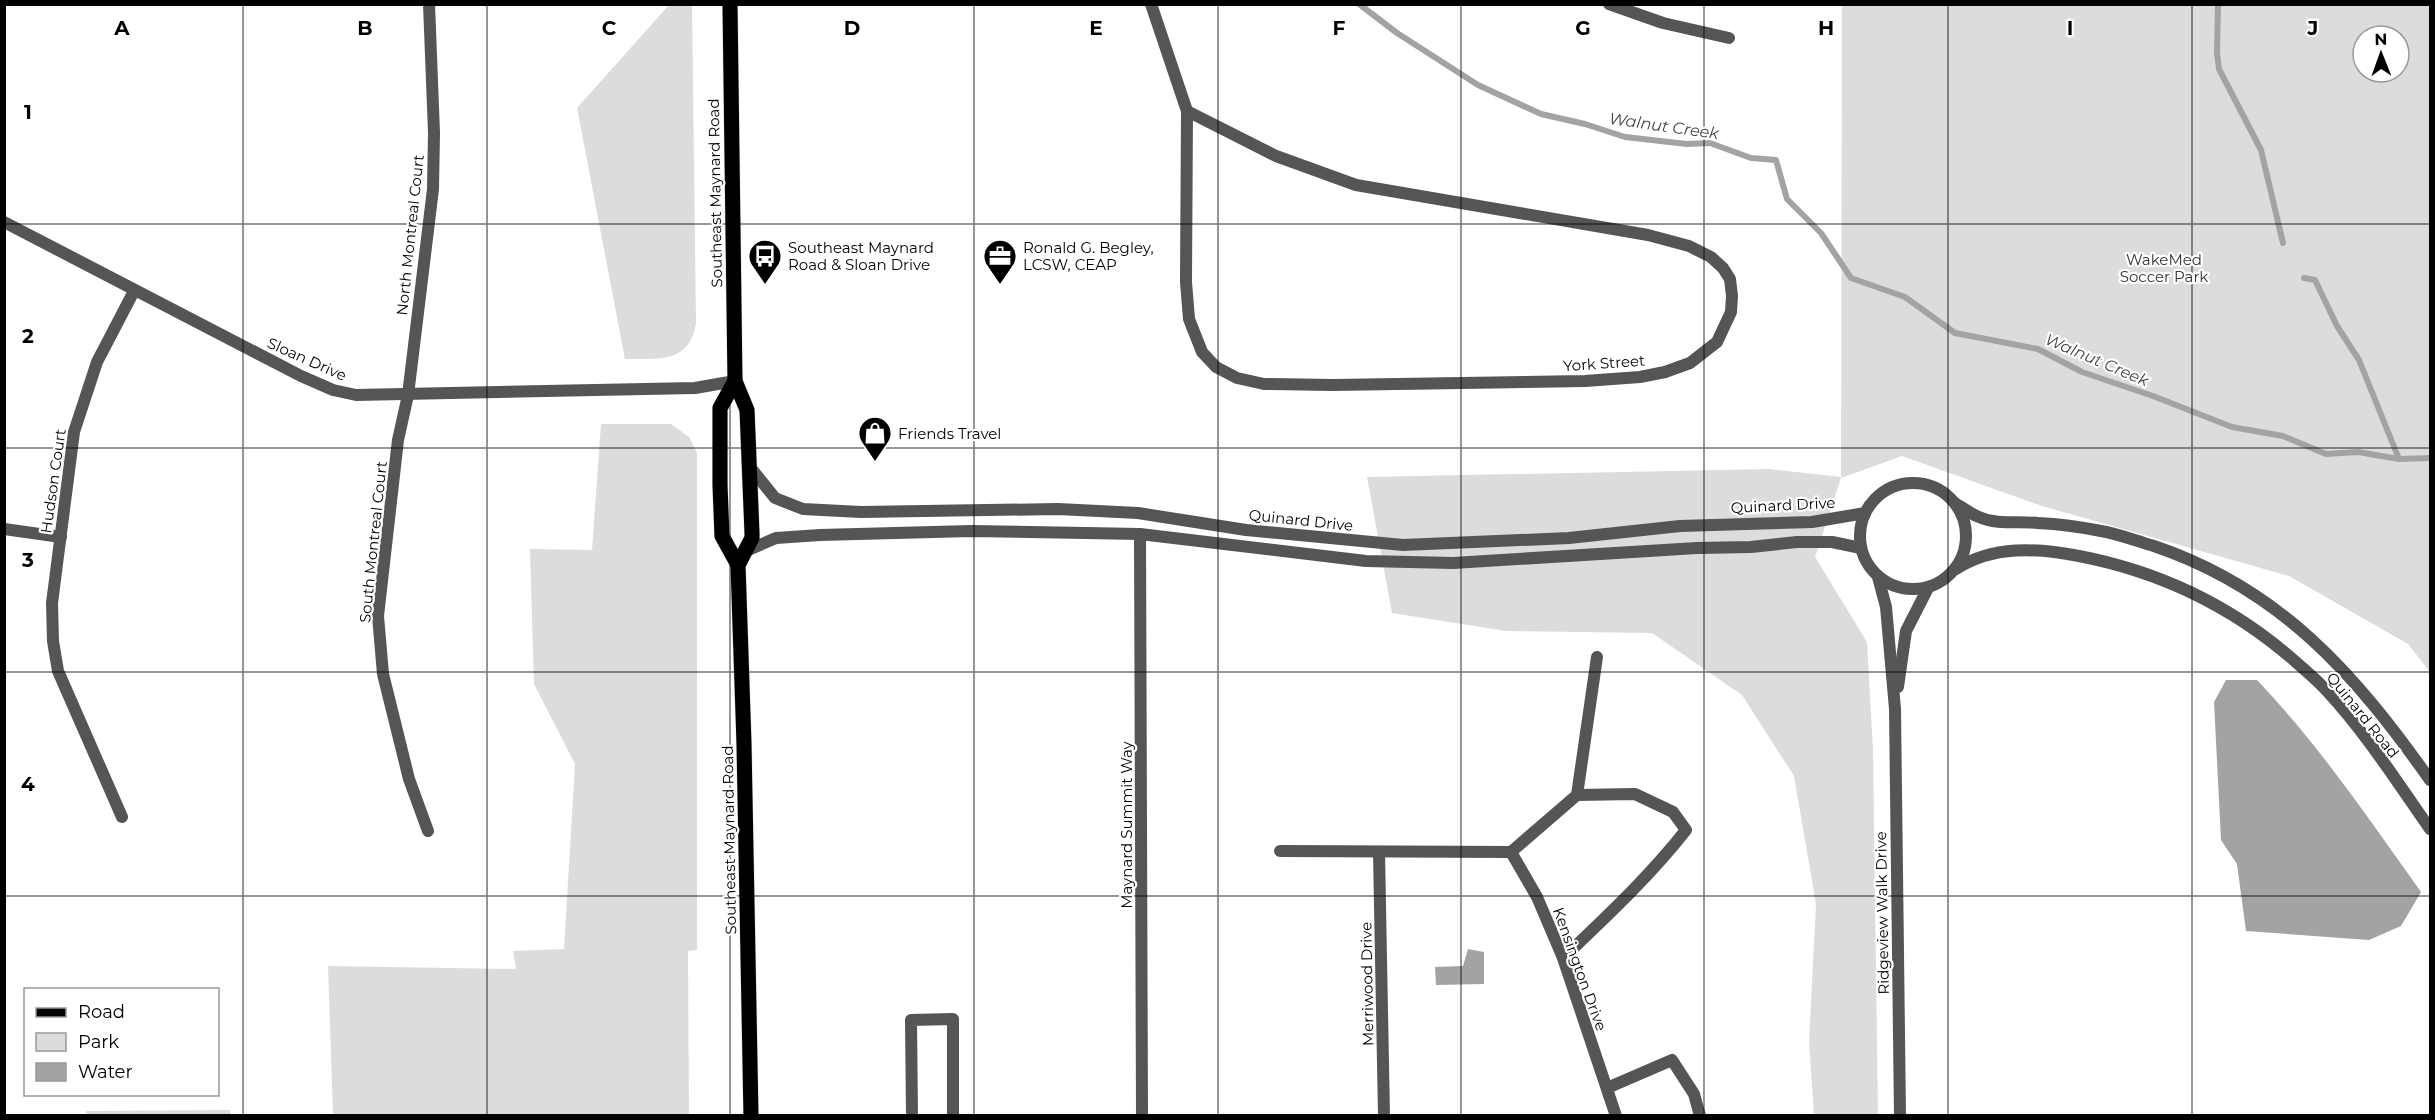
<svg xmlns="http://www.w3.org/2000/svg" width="2435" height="1120" viewBox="0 0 2435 1120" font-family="Montserrat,sans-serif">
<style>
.green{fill:#dcdcdc;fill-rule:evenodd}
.water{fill:#a3a3a3}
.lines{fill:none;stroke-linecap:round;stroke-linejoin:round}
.stream{stroke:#a3a3a3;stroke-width:6}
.primary-casing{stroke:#dbdbdb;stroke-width:16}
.street{stroke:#555;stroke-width:12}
.primary{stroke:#000;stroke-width:15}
.grid{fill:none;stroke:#000;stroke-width:1.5;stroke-opacity:0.55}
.labels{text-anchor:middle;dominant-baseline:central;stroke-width:4.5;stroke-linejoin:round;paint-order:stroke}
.street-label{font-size:15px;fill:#000;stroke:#fff}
.poi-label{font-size:15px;fill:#000;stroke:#fff;text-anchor:start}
.park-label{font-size:15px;fill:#333;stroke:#fff}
.water-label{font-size:16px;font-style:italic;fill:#444;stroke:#fff}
.grid-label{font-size:20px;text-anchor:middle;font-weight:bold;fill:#000;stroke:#fff;stroke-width:4.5;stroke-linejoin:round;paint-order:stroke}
</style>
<rect width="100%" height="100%" fill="#fff"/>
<g class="green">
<path d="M 669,5 L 692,5 L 696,324 C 688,365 658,358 625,359 L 577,108 Z"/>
<path d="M 1842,5 L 2430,5 L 2430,672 L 2408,644 L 2289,576 L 2042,506 L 1902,456 L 1841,478 L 1815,557 L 1867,642 L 1873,749 L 1878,1115 L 1814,1115 L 1809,1042 L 1816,904 L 1794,776 L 1742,695 L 1652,633 L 1506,631 L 1392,613 L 1367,477 L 1769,469 L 1841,477 ZM 2363,36 L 2399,36 L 2399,72 L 2363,72 Z"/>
<path d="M 601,424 L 671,424 L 689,437 L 697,453 L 697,950 L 688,951 L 689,1115 L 333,1115 L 328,966 L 516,969 L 513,951 L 564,949 L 575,764 L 534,684 L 530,549 L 592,550 Z"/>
<path d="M 230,1110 L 231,1116 L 86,1115 L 86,1111 Z"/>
</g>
<g class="water">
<path d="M 2226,680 L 2257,680 C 2319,745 2369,819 2421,892 L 2401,926 L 2369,940 L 2246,931 L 2237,864 L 2221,840 L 2214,702 Z"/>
<path d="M 1468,949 L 1484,952 L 1484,984 L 1436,985 L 1435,967 L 1463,966 Z"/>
</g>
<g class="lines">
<g class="stream">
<path d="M 1359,4 L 1397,33 L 1478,85 L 1541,114 L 1585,124 L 1625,137 L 1687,144 L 1710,143 L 1751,158 L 1776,160 L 1787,199 L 1821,233 L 1851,278 L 1905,297 L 1955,333 L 2038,349 L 2082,372 L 2153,396 L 2232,427 L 2283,436 L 2326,454 L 2358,452 L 2399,459 L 2430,458"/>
<path d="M 2218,4 L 2217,53 L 2219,69 L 2261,150 L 2283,243"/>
<path d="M 2304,278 L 2315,280 L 2337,326 L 2359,360 L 2399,459"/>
</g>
<defs>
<g id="primary">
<path d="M 730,4 L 735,381 L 747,410 L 752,533 L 752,538 L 738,565 L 744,744 L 751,1116"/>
<path d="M 735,381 L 720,408 L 720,485 L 722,536 L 738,565"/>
</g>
</defs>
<use href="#primary" class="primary-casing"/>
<g class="street">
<path d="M 1151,4 L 1187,111"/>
<path d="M 1609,4 L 1663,23 L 1729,38"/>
<path d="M 1187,111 L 1276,156 L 1356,185 L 1648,235 L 1689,246 L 1711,257 L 1723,268 L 1730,279 L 1732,296 L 1731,312 L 1717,342 L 1690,363 L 1665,372 L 1640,377 L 1585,381 L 1333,385 L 1264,384 L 1237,378 L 1216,367 L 1202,352 L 1189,319 L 1186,282 Z"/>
<path d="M 4,222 L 301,376 L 333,390 L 356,395 L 695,388 L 735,381"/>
<path d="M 750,467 L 775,498 L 803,509 L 861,512 L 1058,509 L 1138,513 L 1246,530 L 1403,545 L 1569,538 L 1680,526 L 1812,522 L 1865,513"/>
<circle cx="1913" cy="536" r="53"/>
<path d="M 1955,503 C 1963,508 1971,514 1979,517 C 1997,525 2019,521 2038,523 C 2058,524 2081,527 2101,531 C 2119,534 2136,541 2154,546 C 2281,589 2355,674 2430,780"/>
<path d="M 4,529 L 61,537"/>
<path d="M 1140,534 L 1142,1116"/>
<path d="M 746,551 L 776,538 L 820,535 L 971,531 L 1140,534 L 1366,561 L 1453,563 L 1697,548 L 1751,547 L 1797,542 L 1832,542 L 1861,548"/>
<path d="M 1956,569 C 1993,545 2037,548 2079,556 C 2162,572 2234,607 2297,663 C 2307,672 2318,681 2327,691 C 2366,733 2397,782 2430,829"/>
<path d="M 1878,577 L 1886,607 L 1895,709 L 1900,1116"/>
<path d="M 1898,687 L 1906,631 L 1928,588"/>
<path d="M 1577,795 L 1597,657"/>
<path d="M 122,817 L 58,671 L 53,641 L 52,603 L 74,432 L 97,362 L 134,291"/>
<path d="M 428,831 L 409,779 L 383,674 L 378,616 L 398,440 L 408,395 L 433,189 L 434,133 L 429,4"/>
<path d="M 1280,851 L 1511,852 L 1537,897 L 1563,958 L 1616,1116"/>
<path d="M 1379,852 L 1384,1116"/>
<path d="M 1511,852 L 1577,795 L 1635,794 L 1673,812 L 1686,830 C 1649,877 1606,917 1563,958"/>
<path d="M 1607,1088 L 1672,1060 L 1694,1094 L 1700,1116"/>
<path d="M 912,1116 L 911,1020 L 953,1019 L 953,1116"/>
</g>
<use href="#primary" class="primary"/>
</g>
<path class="grid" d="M 243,4 L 243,1116M 487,4 L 487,1116M 730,4 L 730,1116M 974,4 L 974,1116M 1218,4 L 1218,1116M 1461,4 L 1461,1116M 1704,4 L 1704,1116M 1948,4 L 1948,1116M 2192,4 L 2192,1116M 4,224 L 2430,224M 4,448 L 2430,448M 4,672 L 2430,672M 4,896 L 2430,896"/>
<defs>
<symbol id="bus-pin" viewBox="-11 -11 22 30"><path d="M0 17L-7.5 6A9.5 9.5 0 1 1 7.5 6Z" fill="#000" stroke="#fff"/><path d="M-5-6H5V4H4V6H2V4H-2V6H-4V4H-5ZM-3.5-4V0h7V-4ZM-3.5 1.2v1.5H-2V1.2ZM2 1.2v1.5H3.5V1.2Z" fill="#fff"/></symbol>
<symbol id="office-pin" viewBox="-11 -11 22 30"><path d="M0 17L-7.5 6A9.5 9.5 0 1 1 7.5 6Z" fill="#000" stroke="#fff"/><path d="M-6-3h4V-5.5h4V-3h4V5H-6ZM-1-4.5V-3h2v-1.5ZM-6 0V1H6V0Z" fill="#fff"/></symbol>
<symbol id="shop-pin" viewBox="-11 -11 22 30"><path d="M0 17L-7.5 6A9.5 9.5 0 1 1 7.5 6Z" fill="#000" stroke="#fff"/><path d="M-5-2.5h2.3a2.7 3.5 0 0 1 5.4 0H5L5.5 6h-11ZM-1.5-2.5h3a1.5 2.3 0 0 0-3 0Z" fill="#fff"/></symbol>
</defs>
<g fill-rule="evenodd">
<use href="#bus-pin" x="746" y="237" width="38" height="52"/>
<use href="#office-pin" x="981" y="237" width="38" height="52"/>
<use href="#shop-pin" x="856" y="414" width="38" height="52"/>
</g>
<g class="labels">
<g class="street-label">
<text transform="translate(715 193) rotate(-91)">Southeast Maynard Road</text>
<text transform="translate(410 235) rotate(-84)">North Montreal Court</text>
<text transform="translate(307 359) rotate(24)">Sloan Drive</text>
<text transform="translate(1604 363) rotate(-4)">York Street</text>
<text transform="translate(53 481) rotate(-82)">Hudson Court</text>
<text transform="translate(1783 505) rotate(-3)">Quinard Drive</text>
<text transform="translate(1301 520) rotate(6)">Quinard Drive</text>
<text transform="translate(373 542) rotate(-84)">South Montreal Court</text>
<text transform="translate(2363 715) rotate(51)">Quinard Road</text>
<text transform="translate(1126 825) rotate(-90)">Maynard Summit Way</text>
<text transform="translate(729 840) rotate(-91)">Southeast Maynard Road</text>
<text transform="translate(1882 913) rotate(-91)">Ridgeview Walk Drive</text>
<text transform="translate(1580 969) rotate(70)">Kensington Drive</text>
<text transform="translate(1367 984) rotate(-91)">Merriwood Drive</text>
</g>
<g class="poi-label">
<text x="788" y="247">Southeast Maynard<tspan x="788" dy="17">Road &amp; Sloan Drive</tspan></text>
<text x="1023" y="247">Ronald G. Begley,<tspan x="1023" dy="17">LCSW, CEAP</tspan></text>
<text x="898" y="433">Friends Travel</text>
</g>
<g class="park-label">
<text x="2164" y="259">WakeMed<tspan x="2164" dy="17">Soccer Park</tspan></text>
</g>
<g class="water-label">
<text transform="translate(1664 126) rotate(8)">Walnut Creek</text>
<text transform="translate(2097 360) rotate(23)">Walnut Creek</text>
</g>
</g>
<g class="grid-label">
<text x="122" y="35">A</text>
<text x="365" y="35">B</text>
<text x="609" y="35">C</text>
<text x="852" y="35">D</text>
<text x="1096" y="35">E</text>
<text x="1339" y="35">F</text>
<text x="1583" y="35">G</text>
<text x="1826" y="35">H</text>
<text x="2070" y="35">I</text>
<text x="2313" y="35">J</text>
<text x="28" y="119">1</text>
<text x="28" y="343">2</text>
<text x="28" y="567">3</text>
<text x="28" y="791">4</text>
</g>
<rect width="2435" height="1120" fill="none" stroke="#000000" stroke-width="12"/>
<rect x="24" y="988" width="195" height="108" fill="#ffffff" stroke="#999999" stroke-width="1.5"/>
<rect x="36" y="1008" width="30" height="9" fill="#000000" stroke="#999999" stroke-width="1.5"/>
<text x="78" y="1018" font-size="18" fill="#000000">Road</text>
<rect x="36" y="1033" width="30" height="18" fill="#dcdcdc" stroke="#999999" stroke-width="1.5"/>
<text x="78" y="1048" font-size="18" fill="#000000">Park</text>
<rect x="36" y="1063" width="30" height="18" fill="#a3a3a3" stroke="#999999" stroke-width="1.5"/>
<text x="78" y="1078" font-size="18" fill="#000000">Water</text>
<g transform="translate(2381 54) rotate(359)"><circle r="28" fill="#ffffff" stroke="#999999" stroke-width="1.5"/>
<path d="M0-4.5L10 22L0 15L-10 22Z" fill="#000000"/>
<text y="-9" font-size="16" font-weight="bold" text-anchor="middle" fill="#000000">N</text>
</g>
</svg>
